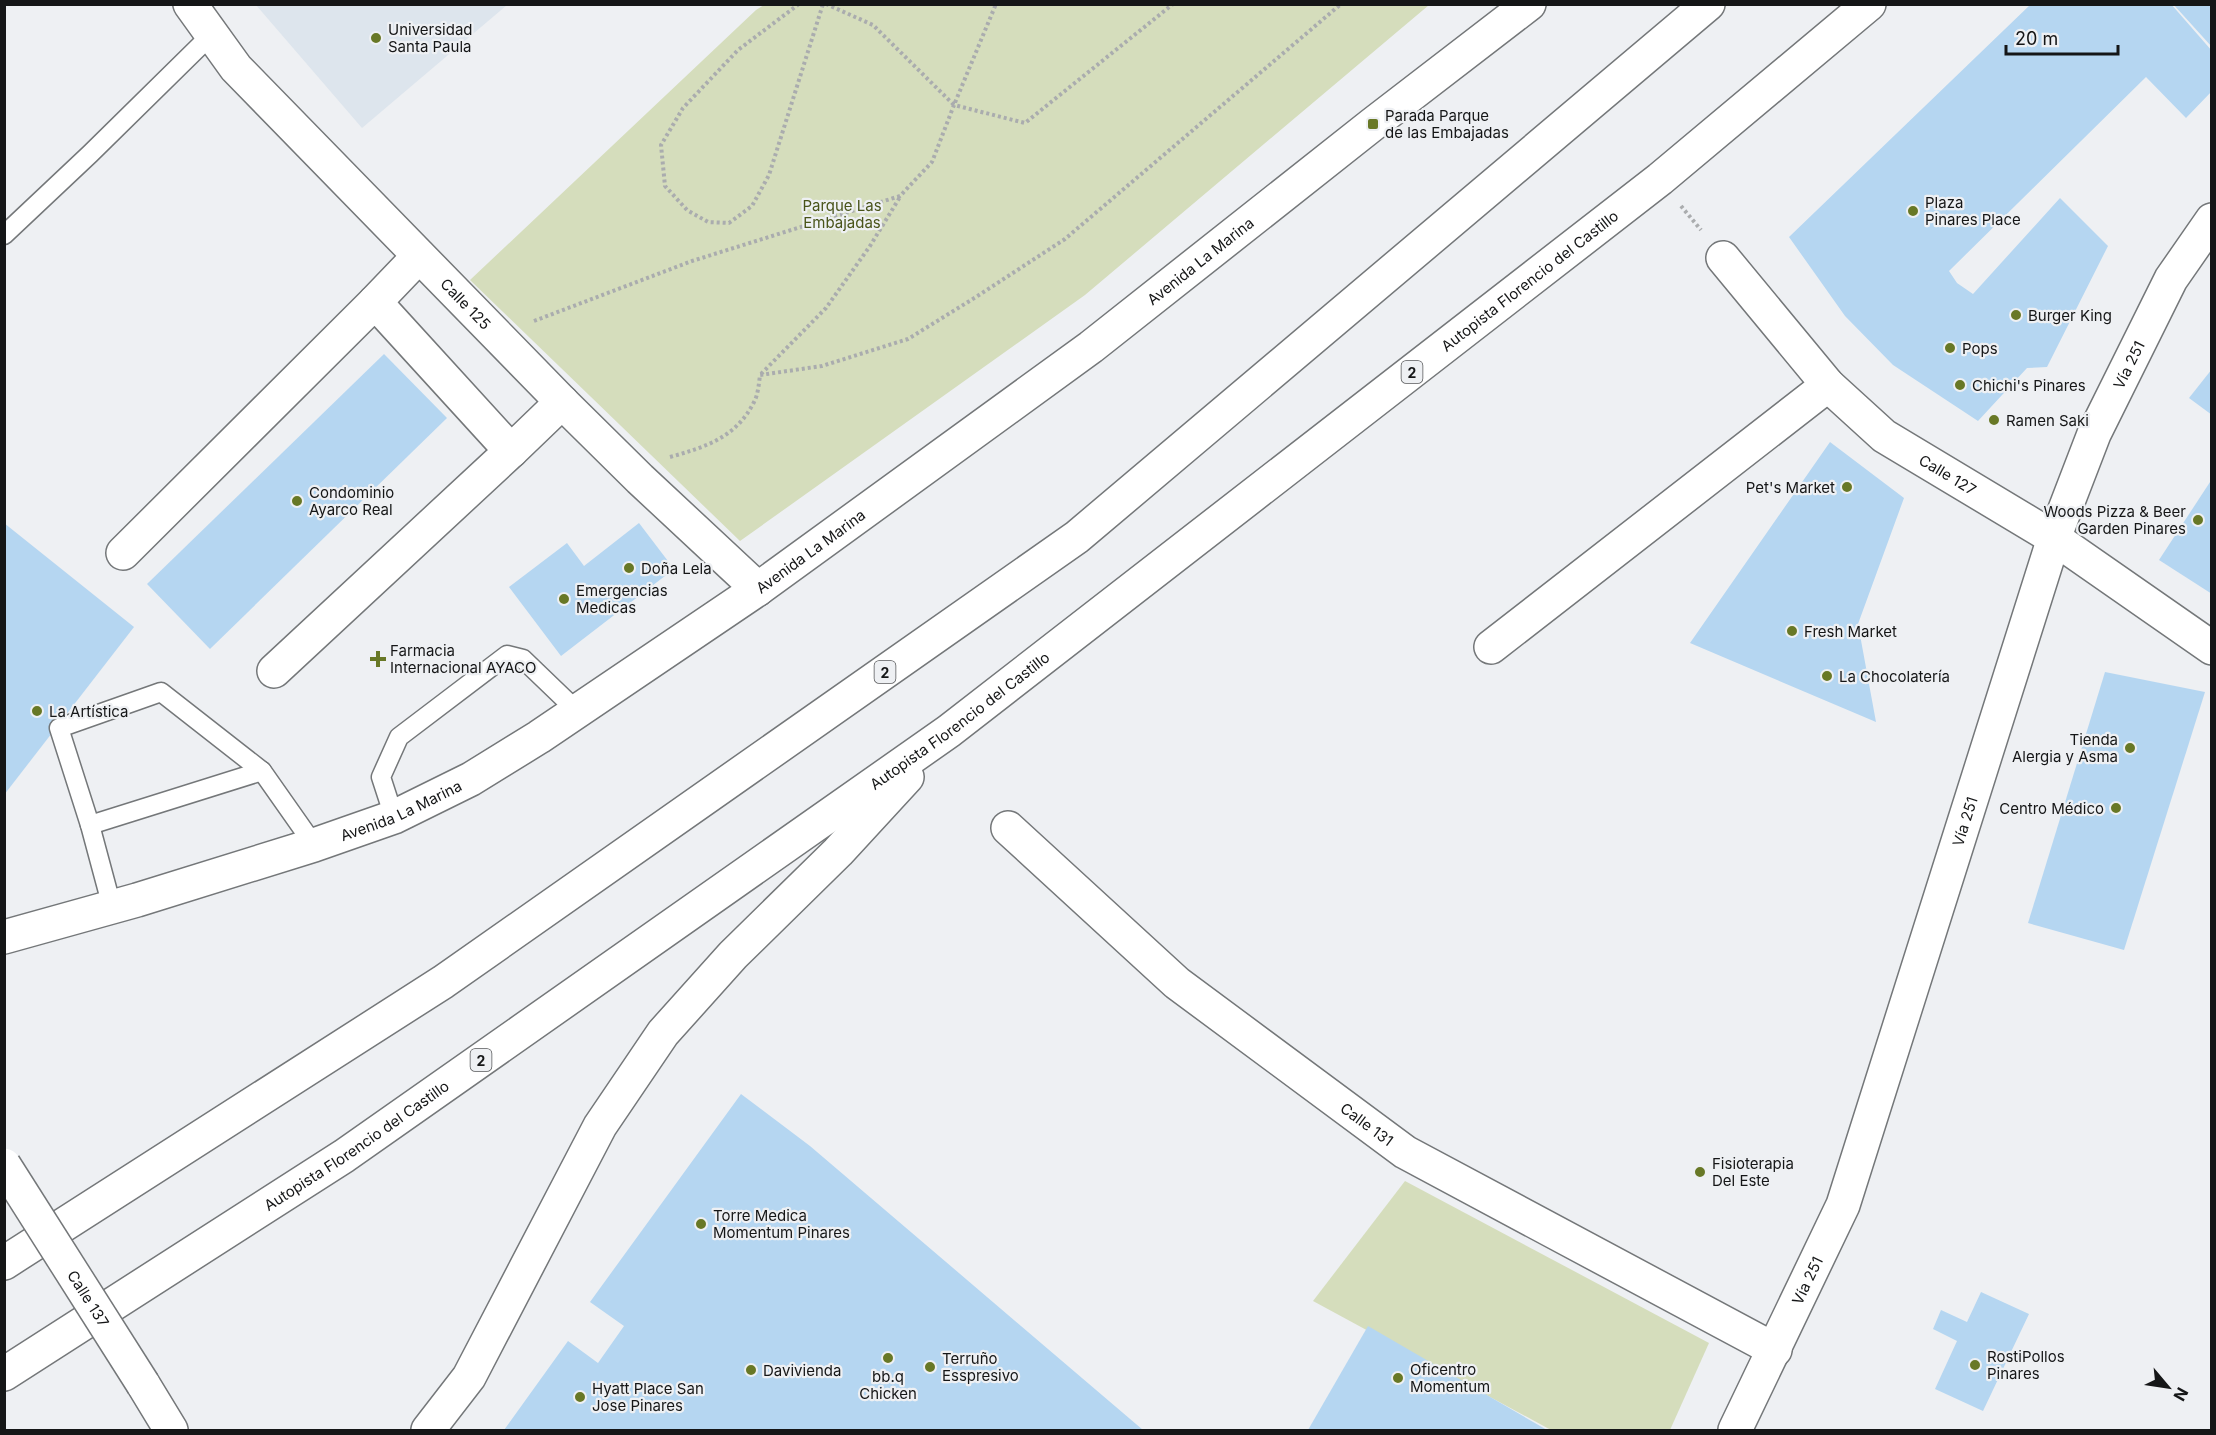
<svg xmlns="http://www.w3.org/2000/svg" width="2216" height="1435" viewBox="0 0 2216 1435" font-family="Inter,sans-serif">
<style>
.built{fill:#dde5ed}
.green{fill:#d5ddbc}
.building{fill:#b5d6f1}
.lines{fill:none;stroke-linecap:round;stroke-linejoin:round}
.lane-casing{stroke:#747779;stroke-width:21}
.street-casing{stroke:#747779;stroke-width:36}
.secondary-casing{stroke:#747779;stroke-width:36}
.highway-casing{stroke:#747779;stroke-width:36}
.path{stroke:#aaacae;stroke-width:4;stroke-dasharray:3 3;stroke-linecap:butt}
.lane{stroke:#fff;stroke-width:18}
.street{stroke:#fff;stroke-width:33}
.secondary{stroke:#fff;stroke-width:33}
.highway{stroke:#fff;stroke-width:33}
.secondary-bridge-casing{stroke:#747779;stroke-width:36;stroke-linecap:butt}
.secondary-bridge{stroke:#fff;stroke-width:33}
.poi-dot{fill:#687826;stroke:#eef0f3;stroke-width:2}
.labels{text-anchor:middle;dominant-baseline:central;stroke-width:4.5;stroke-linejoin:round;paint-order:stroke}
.shield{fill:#eef0f3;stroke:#565759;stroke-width:1.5}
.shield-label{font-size:14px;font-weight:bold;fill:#151617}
.poi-label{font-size:15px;fill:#151617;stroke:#eef0f3;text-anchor:start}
.park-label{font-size:15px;fill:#49541a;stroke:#eef0f3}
.street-label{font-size:15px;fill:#151617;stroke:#eef0f3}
</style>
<rect width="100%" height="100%" fill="#eef0f3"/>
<path class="built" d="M 256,5 L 507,5 L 362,128 Z"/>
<g class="green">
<path d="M 764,5 L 764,4 L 1429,5 L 1085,295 L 740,541 L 470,280 L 756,10 Z"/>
<path d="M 1405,1181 L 1709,1343 L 1670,1430 L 1551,1430 L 1313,1301 Z"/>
</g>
<g class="building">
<path d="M 2031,4 L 2171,4 L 2212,51 L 2212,91 L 2186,118 L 2146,77 L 1949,271 L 1957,283 L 1973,294 L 2060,198 L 2108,246 L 2047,367 L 2027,368 L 1978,421 L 1893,365 L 1845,316 L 1789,237 Z"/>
<path d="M 2173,4 L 2212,4 L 2212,47 Z"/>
<path d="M 384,354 L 447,418 L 210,649 L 147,584 Z"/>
<path d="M 2212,369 L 2212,415 L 2189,398 Z"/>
<path d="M 1830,442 L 1904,498 L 1858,624 L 1876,722 L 1690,643 Z"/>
<path d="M 2212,479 L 2212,594 L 2159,560 Z"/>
<path d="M 4,523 L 134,627 L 4,795 Z"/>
<path d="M 639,523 L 674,569 L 561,656 L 509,587 L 567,543 L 584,566 Z"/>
<path d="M 2105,672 L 2205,692 L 2124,950 L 2028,923 Z"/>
<path d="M 741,1094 L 810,1146 L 1143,1430 L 504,1430 L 568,1341 L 598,1363 L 624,1326 L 590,1302 Z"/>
<path d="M 1981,1292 L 2029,1314 L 1983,1411 L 1935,1389 L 1957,1341 L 1933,1329 L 1941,1310 L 1967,1322 Z"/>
<path d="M 1368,1326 L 1547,1430 L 1308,1430 Z"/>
</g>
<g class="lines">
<defs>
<g id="lane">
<path d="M 4,235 L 90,154 L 212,34"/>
<path d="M 394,817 L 381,777 L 399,737 L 507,655 L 523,659 L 576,710"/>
<path d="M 90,825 L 262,771"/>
<path d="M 112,907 L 90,825 L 59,728 L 161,692 L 262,771 L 314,845"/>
</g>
<g id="street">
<path id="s1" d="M 190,4 L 236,68 L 562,402 L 640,479 L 758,589"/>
<path id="s2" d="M 1723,258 L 1828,385 L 1884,436 L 2054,538 L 2212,648"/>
<path d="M 375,302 L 419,256"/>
<path d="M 511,451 L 562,402"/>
<path d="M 123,553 L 375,302 L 511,451 L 274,671"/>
<path d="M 1491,647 L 1828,385"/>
<path id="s3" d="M 1008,828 L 1177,983 L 1405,1152 L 1775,1350"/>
</g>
<g id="secondary">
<path id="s4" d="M 4,937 L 137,900 L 314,845 L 394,817 L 471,779 L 539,737 L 758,589 L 1091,347 L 1373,124 L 1529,4"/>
<path d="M 143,1384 L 171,1430"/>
<path id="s5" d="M 1735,1430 L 1843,1205 L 2054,538 L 2094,434 L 2171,279 L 2212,220"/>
</g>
<g id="highway">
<path d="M 4,1263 L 443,982 L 1077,537 L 1708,4"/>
<path id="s6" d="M 4,1374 L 344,1156 L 949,731 L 1660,179 L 1869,4"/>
<path d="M 428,1430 L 469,1377 L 600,1126 L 663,1033 L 733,955 L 838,852 L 907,777"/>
</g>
</defs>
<use href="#lane" class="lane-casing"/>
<use href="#street" class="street-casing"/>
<use href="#secondary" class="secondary-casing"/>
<use href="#highway" class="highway-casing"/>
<g class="path">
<path d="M 799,4 L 738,50 L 683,108 L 661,145 L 665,186 L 687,210 L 708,222 L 729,223 L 752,206 L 769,175 L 823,4"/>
<path d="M 826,4 L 873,25 L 954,105 L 996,4"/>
<path d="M 1681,206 L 1701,230"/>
<path d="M 534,321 L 692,261 L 900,196 L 932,162 L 954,105 L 1025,123 L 1173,4"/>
<path d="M 761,374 L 826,308 L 870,246 L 900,197"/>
<path d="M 670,457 C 705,447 736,438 754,402 C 758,395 759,383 760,375 L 822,366 L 908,339 L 976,297 L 1065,239 L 1341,4"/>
</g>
<use href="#lane" class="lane"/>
<use href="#street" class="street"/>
<use href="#secondary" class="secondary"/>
<use href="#highway" class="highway"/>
<defs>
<g id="secondary-bridge">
<path id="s7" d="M 4,1165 L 143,1384"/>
</g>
</defs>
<use href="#secondary-bridge" class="secondary-bridge-casing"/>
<use href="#secondary-bridge" class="secondary-bridge"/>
</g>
<g class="poi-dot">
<circle cx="376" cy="38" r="6"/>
<rect x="1367" y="118" width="12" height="12" rx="3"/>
<circle cx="1913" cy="211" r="6"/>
<circle cx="2016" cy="315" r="6"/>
<circle cx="1950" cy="348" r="6"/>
<circle cx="1960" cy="385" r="6"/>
<circle cx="1994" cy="420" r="6"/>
<circle cx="1847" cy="487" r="6"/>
<circle cx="297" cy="501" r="6"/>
<circle cx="2198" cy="520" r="6"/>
<circle cx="629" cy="568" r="6"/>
<circle cx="564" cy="599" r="6"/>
<circle cx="1792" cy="631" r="6"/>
<path d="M375 650h6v6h6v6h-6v6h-6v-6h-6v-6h6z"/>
<circle cx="1827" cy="676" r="6"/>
<circle cx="37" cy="711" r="6"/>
<circle cx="2130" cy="748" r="6"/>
<circle cx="2116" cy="808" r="6"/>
<circle cx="1700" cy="1172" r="6"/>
<circle cx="701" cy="1224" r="6"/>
<circle cx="888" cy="1358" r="6"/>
<circle cx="1975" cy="1365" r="6"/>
<circle cx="930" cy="1367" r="6"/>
<circle cx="751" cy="1370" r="6"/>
<circle cx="1398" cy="1378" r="6"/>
<circle cx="580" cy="1397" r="6"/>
</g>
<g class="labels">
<g class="shield">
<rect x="1401.5" y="361" width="21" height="22" rx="4.5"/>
<rect x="874.5" y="661" width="21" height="22" rx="4.5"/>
<rect x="470.5" y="1049" width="21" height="22" rx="4.5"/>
</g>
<g class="shield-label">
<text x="1412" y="372">2</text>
<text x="885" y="672">2</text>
<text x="481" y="1060">2</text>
</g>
<g class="poi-label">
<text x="388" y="29">Universidad<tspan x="388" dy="17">Santa Paula</tspan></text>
<text x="1385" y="115">Parada Parque<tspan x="1385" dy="17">de las Embajadas</tspan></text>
<text x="1925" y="202">Plaza<tspan x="1925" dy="17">Pinares Place</tspan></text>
<text x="2028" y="315">Burger King</text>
<text x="1962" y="348">Pops</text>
<text x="1972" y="385">Chichi's Pinares</text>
<text x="2006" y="420">Ramen Saki</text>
<text x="1835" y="487" text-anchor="end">Pet's Market</text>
<text x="309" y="492">Condominio<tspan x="309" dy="17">Ayarco Real</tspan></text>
<text x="2186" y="511" text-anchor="end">Woods Pizza &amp; Beer<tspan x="2186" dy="17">Garden Pinares</tspan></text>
<text x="641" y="568">Doña Lela</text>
<text x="576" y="590">Emergencias<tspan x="576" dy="17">Medicas</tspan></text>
<text x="1804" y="631">Fresh Market</text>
<text x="390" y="650">Farmacia<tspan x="390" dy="17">Internacional AYACO</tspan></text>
<text x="1839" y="676">La Chocolatería</text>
<text x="49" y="711">La Artística</text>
<text x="2118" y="739" text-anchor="end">Tienda<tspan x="2118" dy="17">Alergia y Asma</tspan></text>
<text x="2104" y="808" text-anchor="end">Centro Médico</text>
<text x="1712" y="1163">Fisioterapia<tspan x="1712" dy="17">Del Este</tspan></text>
<text x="713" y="1215">Torre Medica<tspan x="713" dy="17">Momentum Pinares</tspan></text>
<text x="1987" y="1356">RostiPollos<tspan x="1987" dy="17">Pinares</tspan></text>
<text x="942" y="1358">Terruño<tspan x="942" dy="17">Esspresivo</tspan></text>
<text x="1410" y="1369">Oficentro<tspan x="1410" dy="17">Momentum</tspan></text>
<text x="763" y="1370">Davivienda</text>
<text x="888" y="1376" text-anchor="middle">bb.q<tspan x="888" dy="17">Chicken</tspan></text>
<text x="592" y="1388">Hyatt Place San<tspan x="592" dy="17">Jose Pinares</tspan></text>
</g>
<g class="park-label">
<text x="842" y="205">Parque Las<tspan x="842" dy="17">Embajadas</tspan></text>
</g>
<g class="street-label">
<text stroke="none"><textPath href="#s4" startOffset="1389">Avenida La Marina</textPath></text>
<text stroke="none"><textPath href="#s6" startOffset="1878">Autopista Florencio del Castillo</textPath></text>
<text stroke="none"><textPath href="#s1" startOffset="408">Calle 125</textPath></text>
<text stroke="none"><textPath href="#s5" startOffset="1138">Vía 251</textPath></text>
<text stroke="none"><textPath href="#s2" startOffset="315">Calle 127</textPath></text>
<text stroke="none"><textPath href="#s4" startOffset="903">Avenida La Marina</textPath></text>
<text stroke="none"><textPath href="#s6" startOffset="1158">Autopista Florencio del Castillo</textPath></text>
<text stroke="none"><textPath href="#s4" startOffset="417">Avenida La Marina</textPath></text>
<text stroke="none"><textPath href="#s5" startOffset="652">Vía 251</textPath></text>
<text stroke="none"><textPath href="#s3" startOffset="466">Calle 131</textPath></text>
<text stroke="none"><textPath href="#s6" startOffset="420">Autopista Florencio del Castillo</textPath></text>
<text stroke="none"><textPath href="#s5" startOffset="166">Vía 251</textPath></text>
<text stroke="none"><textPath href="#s7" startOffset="158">Calle 137</textPath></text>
</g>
</g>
<rect width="2216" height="1435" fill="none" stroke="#151617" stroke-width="12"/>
<g transform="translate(2168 1387) rotate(119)" stroke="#eef0f3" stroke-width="4.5" paint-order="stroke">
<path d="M0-4.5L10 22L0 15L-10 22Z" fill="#151617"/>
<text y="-9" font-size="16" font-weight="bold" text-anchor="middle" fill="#151617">N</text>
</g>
<path d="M2006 45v9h112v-9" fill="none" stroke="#151617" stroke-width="3"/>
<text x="2015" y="45" font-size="18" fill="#151617" stroke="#eef0f3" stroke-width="4.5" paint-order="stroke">20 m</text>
</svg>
